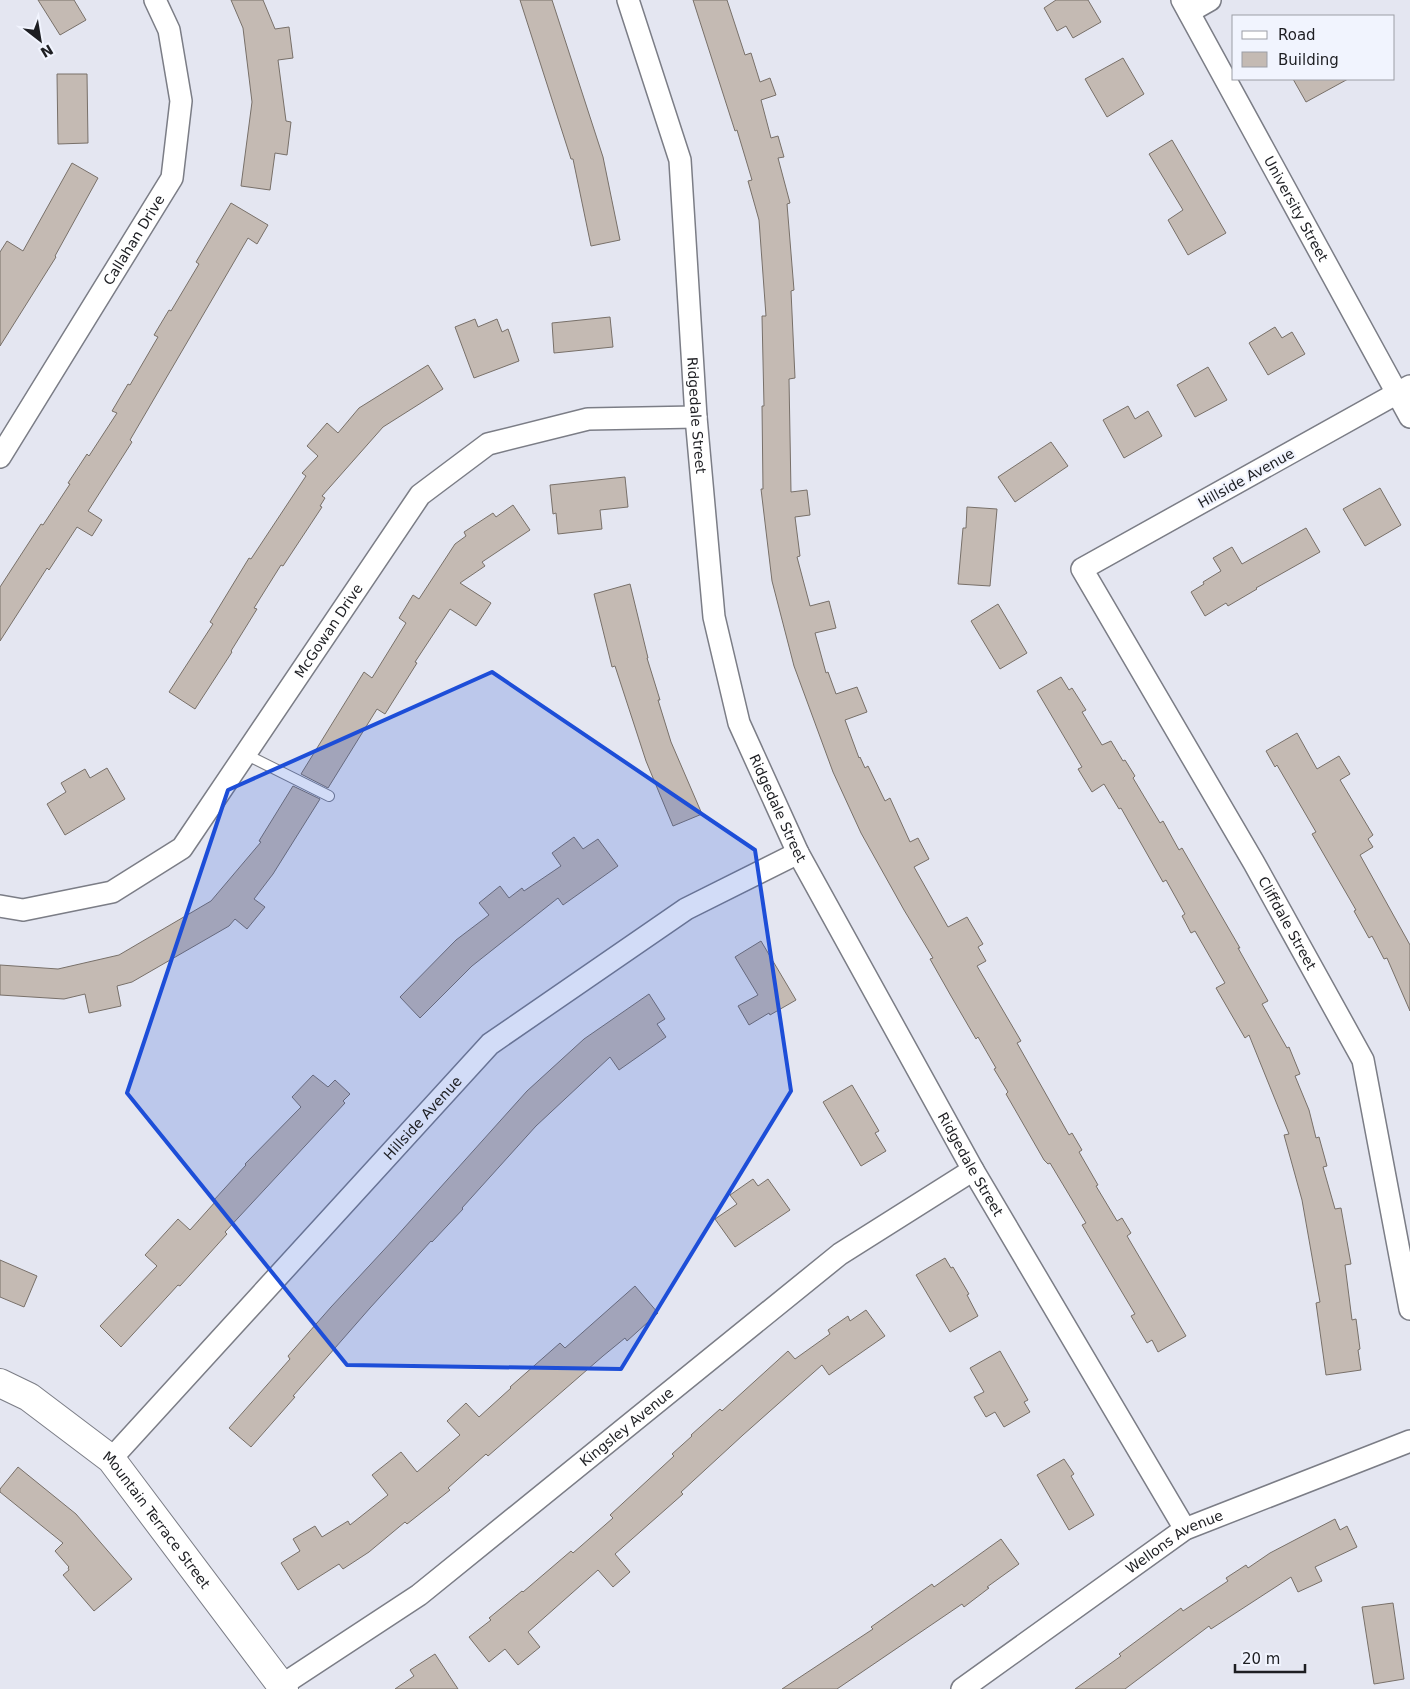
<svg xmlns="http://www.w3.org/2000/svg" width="1410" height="1689" viewBox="0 0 1410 1689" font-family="'DejaVu Sans',sans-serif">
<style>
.building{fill:#c4bab3;stroke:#787069}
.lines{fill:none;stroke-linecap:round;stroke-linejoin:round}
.lane-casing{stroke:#7b7d86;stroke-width:12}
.street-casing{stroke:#7b7d86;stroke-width:24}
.secondary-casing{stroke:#7b7d86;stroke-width:30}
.lane{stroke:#fff;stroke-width:10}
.street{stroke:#fff;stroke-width:21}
.secondary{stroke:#fff;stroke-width:28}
.marked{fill:#1d4ed8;fill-opacity:0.2;stroke:#1d4ed8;stroke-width:4;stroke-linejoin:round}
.labels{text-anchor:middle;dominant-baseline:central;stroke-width:4.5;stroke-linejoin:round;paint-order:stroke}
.street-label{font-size:14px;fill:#1d1e22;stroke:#f1f4fe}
</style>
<rect width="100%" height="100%" fill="#e4e6f1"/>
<g class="building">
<path d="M 38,0 L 74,0 L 86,20 L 60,35 Z"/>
<path d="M 231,0 L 263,0 L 275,29 L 289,27 L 293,58 L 278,60 L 286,121 L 291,122 L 287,155 L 275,153 L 270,190 L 241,186 L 252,102 L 243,28 Z"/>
<path d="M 520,0 L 552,0 L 603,157 L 620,240 L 591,246 L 573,159 L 571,159 Z"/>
<path d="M 693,0 L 727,0 L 745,55 L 751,53 L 760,82 L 770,78 L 776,95 L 761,100 L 771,138 L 778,136 L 784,157 L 778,158 L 790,203 L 787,204 L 794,290 L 791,291 L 795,378 L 789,379 L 791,492 L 807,490 L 810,515 L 795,517 L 800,556 L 797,557 L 810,606 L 829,601 L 836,628 L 815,633 L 826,673 L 828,672 L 836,694 L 857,687 L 867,712 L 845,720 L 859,758 L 860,757 L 865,768 L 868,766 L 885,801 L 890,798 L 910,842 L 918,838 L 929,859 L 914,867 L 948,927 L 967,917 L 983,944 L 978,947 L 986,961 L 977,966 L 1021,1041 L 1017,1043 L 1069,1135 L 1072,1133 L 1082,1150 L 1079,1152 L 1098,1185 L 1096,1186 L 1117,1221 L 1122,1218 L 1131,1233 L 1127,1236 L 1186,1336 L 1158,1352 L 1152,1340 L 1147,1343 L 1131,1316 L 1135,1314 L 1082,1225 L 1086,1223 L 1050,1163 L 1048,1164 L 1044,1160 L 1006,1094 L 1008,1092 L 994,1069 L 996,1068 L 978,1037 L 976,1039 L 951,996 L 930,959 L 933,958 L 904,910 L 861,833 L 833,772 L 794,666 L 772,581 L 761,489 L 763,489 L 762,406 L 764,406 L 762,316 L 766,316 L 759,220 L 748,181 L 752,180 L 737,130 L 735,131 Z"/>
<path d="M 1056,0 L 1088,0 L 1101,22 L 1073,38 L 1066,26 L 1057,31 L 1044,8 Z"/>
<path d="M 1123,58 L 1144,94 L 1107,117 L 1085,79 Z"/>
<path d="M 57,74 L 87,74 L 88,143 L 58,144 Z"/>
<path d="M 1293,79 L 1348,79 L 1306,102 Z"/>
<path d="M 1172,140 L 1226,233 L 1188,255 L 1168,220 L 1183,210 L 1149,154 Z"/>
<path d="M 72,163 L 98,178 L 55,256 L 56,257 L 0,346 L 0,252 L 7,241 L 23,251 Z"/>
<path d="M 231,203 L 268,225 L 257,244 L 248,238 L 130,440 L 132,442 L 88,511 L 102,520 L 92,536 L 77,527 L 49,570 L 47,568 L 0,641 L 0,587 L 41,524 L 43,525 L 70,484 L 68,483 L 87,454 L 89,456 L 117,413 L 112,411 L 128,384 L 130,385 L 158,337 L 154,335 L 169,310 L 171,311 L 199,264 L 196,262 Z"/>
<path d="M 610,317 L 613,347 L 554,353 L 552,323 Z"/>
<path d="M 475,319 L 478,327 L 497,319 L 502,332 L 508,329 L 519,361 L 474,378 L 455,327 Z"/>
<path d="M 1275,327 L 1282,338 L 1292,332 L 1305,354 L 1268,375 L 1249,343 Z"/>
<path d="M 428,365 L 443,389 L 383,427 L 322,496 L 325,498 L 320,506 L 322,507 L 283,566 L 281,565 L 254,608 L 257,609 L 231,651 L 232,652 L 195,709 L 169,692 L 213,624 L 210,622 L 249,558 L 251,559 L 306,476 L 302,473 L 318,456 L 307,446 L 327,423 L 338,433 L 359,408 Z"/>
<path d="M 1208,367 L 1227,400 L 1195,417 L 1177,385 Z"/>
<path d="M 1128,406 L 1135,419 L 1148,411 L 1162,436 L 1124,458 L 1103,420 Z"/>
<path d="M 1051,442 L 1068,466 L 1015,502 L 998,477 Z"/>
<path d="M 625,477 L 628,507 L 600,510 L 602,529 L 558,534 L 556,513 L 553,514 L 550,485 Z"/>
<path d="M 1380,488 L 1401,525 L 1365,546 L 1343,509 Z"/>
<path d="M 513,505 L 530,530 L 482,562 L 485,566 L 460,583 L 491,603 L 476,626 L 450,609 L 415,662 L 417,663 L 385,714 L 377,709 L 328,788 L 301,774 L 364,672 L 372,678 L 406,623 L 399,618 L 413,595 L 419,599 L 455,544 L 466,536 L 464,532 L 493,513 L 496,517 Z"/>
<path d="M 967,507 L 997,509 L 990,586 L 958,584 L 963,528 L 966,528 Z"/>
<path d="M 1306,528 L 1320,552 L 1256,588 L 1257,589 L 1228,606 L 1226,603 L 1205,616 L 1191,592 L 1204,584 L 1203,582 L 1221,571 L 1213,558 L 1232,547 L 1242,564 Z"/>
<path d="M 630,584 L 648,658 L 647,658 L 660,700 L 658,700 L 671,742 L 702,814 L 673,826 L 646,761 L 615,666 L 612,667 L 594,594 Z"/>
<path d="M 998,604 L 1027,653 L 1000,669 L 971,621 Z"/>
<path d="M 1061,677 L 1069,690 L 1072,688 L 1086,710 L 1082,712 L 1102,745 L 1111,741 L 1123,761 L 1125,760 L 1135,776 L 1133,778 L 1160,823 L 1163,821 L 1179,850 L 1182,848 L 1240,948 L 1238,948 L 1268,1001 L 1262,1004 L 1287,1048 L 1289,1047 L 1300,1074 L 1295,1076 L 1309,1110 L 1316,1138 L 1319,1137 L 1327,1166 L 1323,1167 L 1335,1209 L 1341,1208 L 1351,1264 L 1345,1265 L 1352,1320 L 1356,1319 L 1360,1349 L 1358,1350 L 1361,1370 L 1326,1375 L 1316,1303 L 1320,1302 L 1302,1200 L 1284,1135 L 1289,1134 L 1249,1035 L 1245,1038 L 1216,988 L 1225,983 L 1195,931 L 1191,933 L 1182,916 L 1185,914 L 1166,880 L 1163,882 L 1121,808 L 1119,809 L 1104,784 L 1092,792 L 1078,769 L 1082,767 L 1037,691 Z"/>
<path d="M 1297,733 L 1317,769 L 1339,756 L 1350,774 L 1340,780 L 1373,835 L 1368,839 L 1373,847 L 1360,855 L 1410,945 L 1410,1011 L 1387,958 L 1384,959 L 1372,936 L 1369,938 L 1354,911 L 1356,910 L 1312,834 L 1316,832 L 1277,765 L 1275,767 L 1266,751 Z"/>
<path d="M 107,768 L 125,799 L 65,835 L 47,804 L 66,792 L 61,783 L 85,769 L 90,778 Z"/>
<path d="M 293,786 L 320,799 L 273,874 L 254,899 L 265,907 L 247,929 L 235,919 L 229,926 L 132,982 L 117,986 L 121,1006 L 89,1013 L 85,994 L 64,999 L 0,995 L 0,965 L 58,969 L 119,955 L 211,901 L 261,842 L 259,841 Z"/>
<path d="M 574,837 L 583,849 L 598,839 L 618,866 L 563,905 L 558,898 L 472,966 L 420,1018 L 400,997 L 456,940 L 489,915 L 479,903 L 500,886 L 509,898 L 522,888 L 524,891 L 561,866 L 552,853 Z"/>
<path d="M 761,941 L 796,1000 L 770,1015 L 769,1013 L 749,1025 L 738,1006 L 758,995 L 735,957 Z"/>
<path d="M 649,994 L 665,1019 L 657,1024 L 666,1037 L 619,1070 L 610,1057 L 536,1126 L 462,1208 L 463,1209 L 432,1242 L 431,1241 L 370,1308 L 293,1396 L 295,1397 L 251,1447 L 229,1428 L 290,1359 L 288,1356 L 331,1307 L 395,1238 L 527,1091 L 584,1039 Z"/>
<path d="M 313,1075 L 328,1087 L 335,1080 L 350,1094 L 343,1101 L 345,1103 L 225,1232 L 227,1234 L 180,1286 L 178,1285 L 121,1347 L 100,1326 L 157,1266 L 145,1255 L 178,1219 L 190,1230 L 216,1201 L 214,1200 L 246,1165 L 245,1164 L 301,1107 L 292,1097 Z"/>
<path d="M 852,1085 L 879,1131 L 875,1133 L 886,1151 L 861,1166 L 823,1102 Z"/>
<path d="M 753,1179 L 758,1186 L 768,1179 L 790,1210 L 735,1247 L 715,1219 L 737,1204 L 730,1195 Z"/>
<path d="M 945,1258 L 951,1268 L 953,1267 L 969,1294 L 967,1295 L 978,1316 L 950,1332 L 916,1275 Z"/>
<path d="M 0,1260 L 37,1276 L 24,1307 L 0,1297 Z"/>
<path d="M 635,1286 L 658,1313 L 627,1341 L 625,1338 L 603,1356 L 488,1456 L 486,1454 L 448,1488 L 450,1490 L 407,1524 L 405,1522 L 369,1552 L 343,1569 L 339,1564 L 298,1590 L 281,1563 L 300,1551 L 293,1539 L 315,1526 L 322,1537 L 348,1521 L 350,1525 L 388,1495 L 372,1475 L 401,1452 L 417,1472 L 460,1435 L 447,1421 L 466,1403 L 479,1417 L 511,1388 L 510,1387 L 560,1343 L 565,1348 Z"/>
<path d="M 866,1310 L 885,1336 L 829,1375 L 822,1365 L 743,1435 L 681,1492 L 683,1494 L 615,1554 L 630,1572 L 613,1587 L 598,1570 L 528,1632 L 540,1647 L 518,1665 L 505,1649 L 489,1662 L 469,1637 L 491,1620 L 489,1618 L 522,1591 L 523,1592 L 571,1551 L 573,1553 L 613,1518 L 610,1515 L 674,1456 L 672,1454 L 692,1436 L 691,1435 L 720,1409 L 722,1411 L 788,1351 L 795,1359 L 830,1334 L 828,1330 L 848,1316 L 850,1321 Z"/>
<path d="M 1000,1351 L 1028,1400 L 1024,1402 L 1030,1412 L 1004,1427 L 995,1412 L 986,1417 L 974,1397 L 984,1392 L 970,1368 Z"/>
<path d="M 1064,1459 L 1074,1474 L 1071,1476 L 1094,1515 L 1069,1530 L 1037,1475 Z"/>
<path d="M 18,1467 L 76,1514 L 132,1579 L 94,1611 L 63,1575 L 69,1570 L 68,1568 L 69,1567 L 55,1551 L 63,1543 L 0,1492 L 0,1489 Z"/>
<path d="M 1335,1519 L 1340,1530 L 1347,1526 L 1357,1547 L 1315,1567 L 1322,1581 L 1298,1592 L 1291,1577 L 1211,1629 L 1209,1626 L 1125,1689 L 1075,1689 L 1121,1656 L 1119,1654 L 1181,1608 L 1183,1611 L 1228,1581 L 1226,1578 L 1246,1565 L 1248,1568 L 1270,1553 Z"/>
<path d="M 1001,1539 L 1019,1564 L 987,1587 L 989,1588 L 964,1607 L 962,1604 L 837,1689 L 782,1689 L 873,1629 L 871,1627 L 932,1584 L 934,1587 Z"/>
<path d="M 1393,1603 L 1404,1679 L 1374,1684 L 1362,1607 Z"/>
<path d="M 435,1654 L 458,1689 L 395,1689 L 414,1676 L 410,1670 Z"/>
</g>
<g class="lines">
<defs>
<path id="lane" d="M 245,754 L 329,796"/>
<g id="street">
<path id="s1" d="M 628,0 L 680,160 L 696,417 L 714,617 L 739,723 L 798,853 L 973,1170 L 1185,1529"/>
<path id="s2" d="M 1182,0 L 1410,417"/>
<path d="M 1189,12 L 1210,0"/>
<path id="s3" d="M 1410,386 L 1082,569 L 1254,863 L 1363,1060 L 1410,1309"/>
<path id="s4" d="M 0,457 L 172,178 L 181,101 L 169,30 L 155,0"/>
<path id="s5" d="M 0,906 L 23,910 L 112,892 L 182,848 L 420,495 L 488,444 L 588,419 L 696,417"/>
<path id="s6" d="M 111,1459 L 490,1044 L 686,909 L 798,853"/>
<path id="s7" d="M 282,1685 L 419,1595 L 840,1254 L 973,1170"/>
<path id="s8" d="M 962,1689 L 1185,1529 L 1410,1441"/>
</g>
<g id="secondary">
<path id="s9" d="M 0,1383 L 29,1397 L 111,1459 L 284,1689"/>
</g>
</defs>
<use href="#lane" class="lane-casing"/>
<use href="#street" class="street-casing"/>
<use href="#secondary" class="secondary-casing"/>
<use href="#lane" class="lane"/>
<use href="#street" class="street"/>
<use href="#secondary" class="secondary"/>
</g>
<path class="marked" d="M 492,672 L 755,850 L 791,1091 L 621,1369 L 347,1365 L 127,1093 L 228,790 Z"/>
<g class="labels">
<g class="street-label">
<text stroke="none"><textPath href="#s2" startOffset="238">University Street</textPath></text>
<text stroke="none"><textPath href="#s4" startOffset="255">Callahan Drive</textPath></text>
<text stroke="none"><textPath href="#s1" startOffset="424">Ridgedale Street</textPath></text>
<text transform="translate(1246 478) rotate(-29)">Hillside Avenue</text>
<text stroke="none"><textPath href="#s5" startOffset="459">McGowan Drive</textPath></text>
<text stroke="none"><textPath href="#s1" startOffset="829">Ridgedale Street</textPath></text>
<text stroke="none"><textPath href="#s3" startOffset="785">Cliffdale Street</textPath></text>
<text stroke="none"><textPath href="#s6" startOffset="462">Hillside Avenue</textPath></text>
<text stroke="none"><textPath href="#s1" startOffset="1234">Ridgedale Street</textPath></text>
<text stroke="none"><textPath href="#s7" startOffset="431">Kingsley Avenue</textPath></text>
<text stroke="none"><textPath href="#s9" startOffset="211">Mountain Terrace Street</textPath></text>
<text stroke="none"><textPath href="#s8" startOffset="259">Wellons Avenue</textPath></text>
</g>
</g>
<rect x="1232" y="15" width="162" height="65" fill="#f1f4fe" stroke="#9c9ea6"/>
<rect x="1242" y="31" width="25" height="8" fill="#ffffff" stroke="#9c9ea6"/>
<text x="1278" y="40" font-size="15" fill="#1d1e22">Road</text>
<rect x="1242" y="52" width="25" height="15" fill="#c4bab3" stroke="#9c9ea6"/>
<text x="1278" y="65" font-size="15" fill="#1d1e22">Building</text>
<g transform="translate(40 40) rotate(149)" stroke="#f1f4fe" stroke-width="4" paint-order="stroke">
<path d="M0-4L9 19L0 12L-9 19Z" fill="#1d1e22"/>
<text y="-8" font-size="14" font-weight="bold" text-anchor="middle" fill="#1d1e22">N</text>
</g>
<path d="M1235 1664v8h70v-8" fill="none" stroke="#1d1e22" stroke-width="2.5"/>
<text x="1242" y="1664" font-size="15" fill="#1d1e22" stroke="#f1f4fe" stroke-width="4" paint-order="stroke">20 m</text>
</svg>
